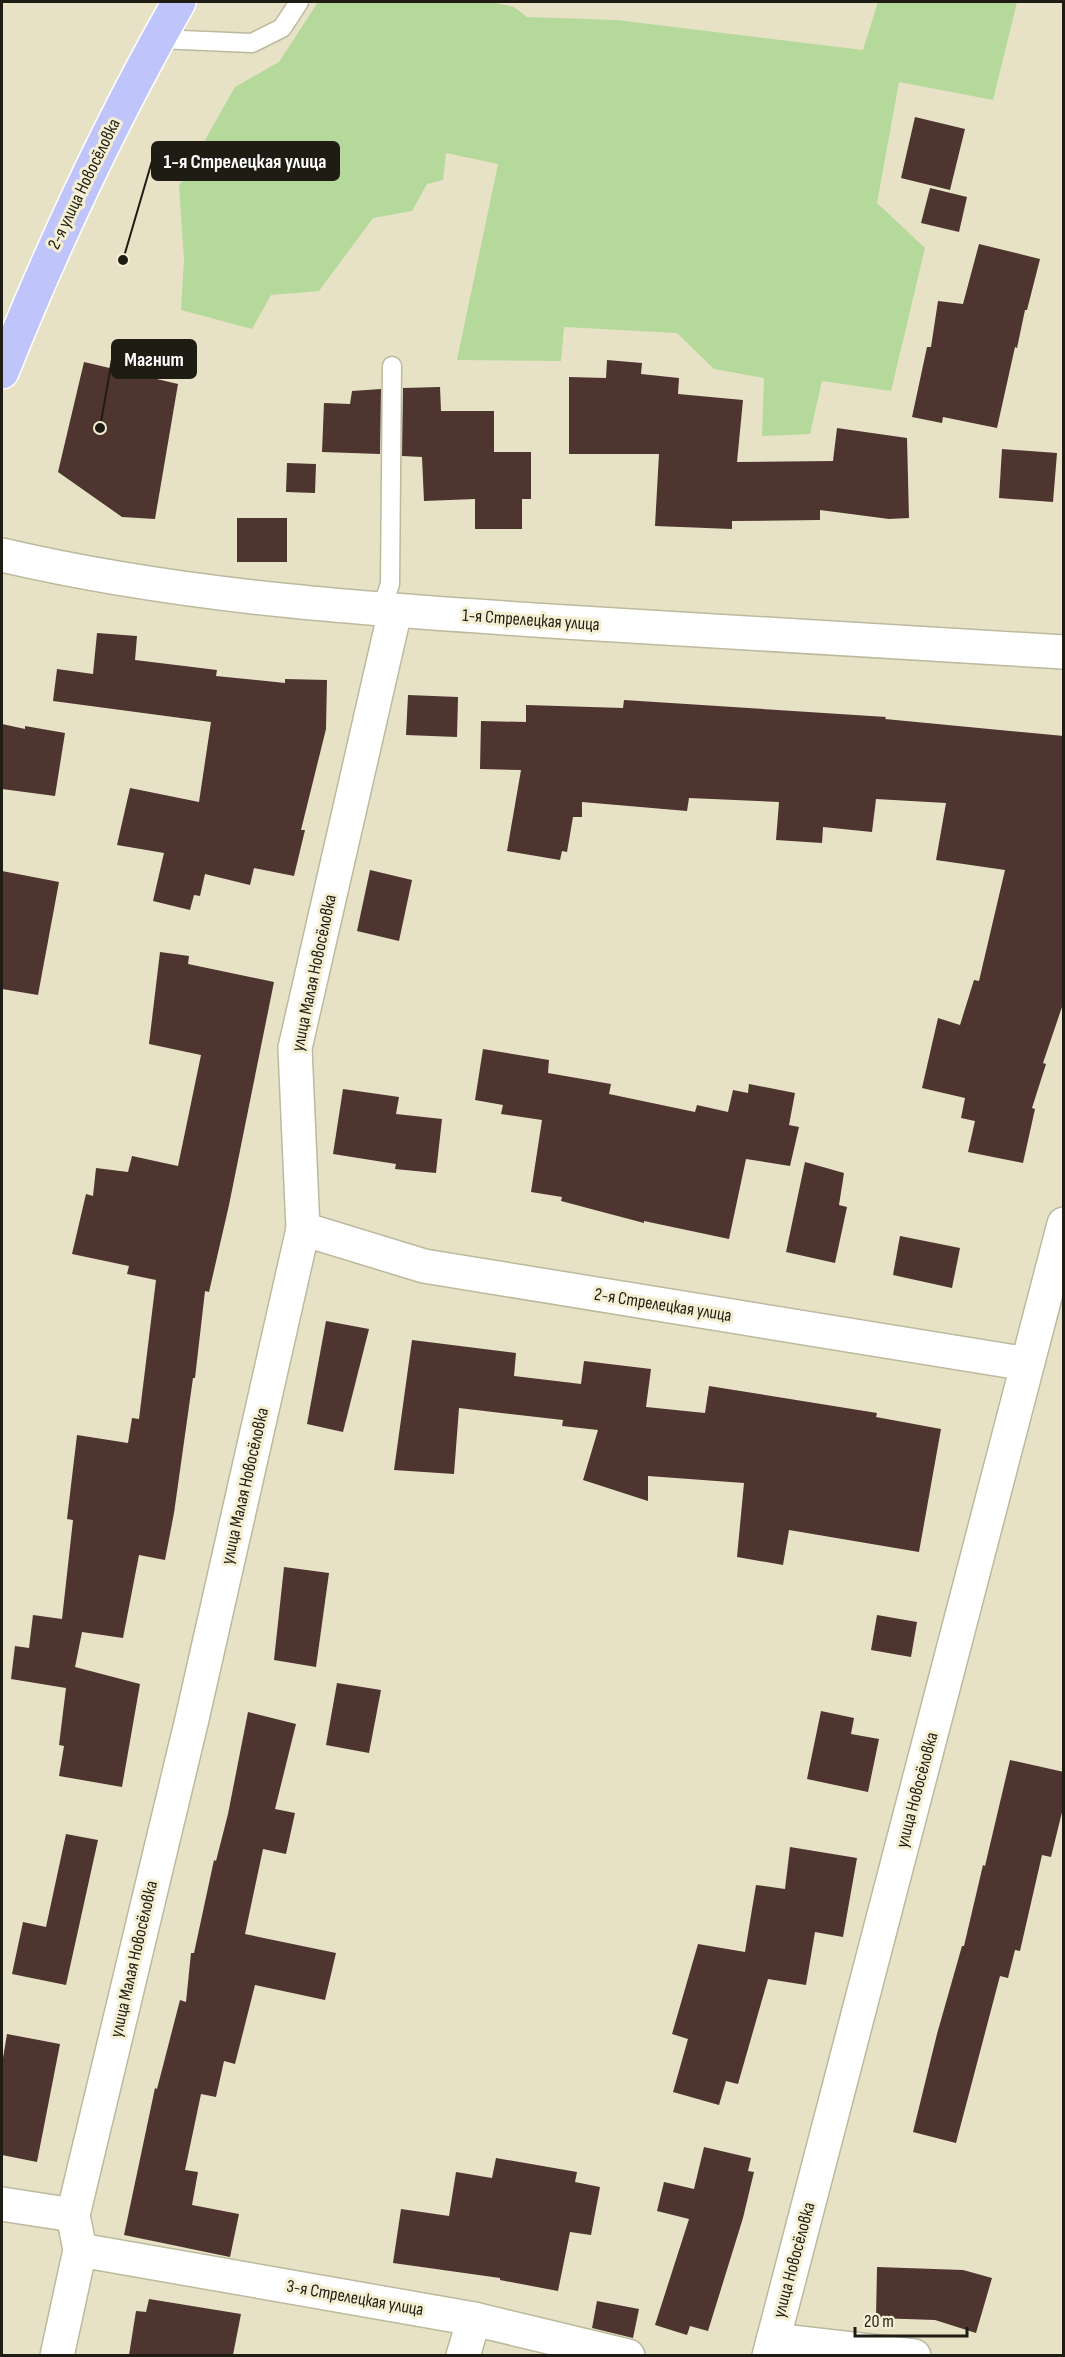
<svg xmlns="http://www.w3.org/2000/svg" width="1065" height="2357" viewBox="0 0 1065 2357" font-family="'Sofia Sans Condensed',sans-serif">
<style>
.green{fill:#b5d99a}
.building{fill:#4e352f}
.lines{fill:none;stroke-linecap:round;stroke-linejoin:round}
.service-casing{stroke:#bdb99d;stroke-width:21}
.minor-casing{stroke:#bdb99d;stroke-width:36}
.tertiary-casing{stroke:#bdb99d;stroke-width:36}
.primary-casing{stroke:#fff;stroke-width:36}
.service{stroke:#fff;stroke-width:18}
.minor{stroke:#fff;stroke-width:33}
.tertiary{stroke:#fff;stroke-width:33}
.primary{stroke:#bfc5fa;stroke-width:33}
.labels{text-anchor:middle;dominant-baseline:central;stroke-width:6;stroke-linejoin:round;paint-order:stroke}
.street-label{font-size:18px;fill:#1f1d13;stroke:#f4efd3}
.leader{fill:none;stroke:#1f1d13;stroke-width:2}
.callout-dot{fill:#1f1d13;stroke:#f4efd3;stroke-width:2}
.callout{fill:#1f1d13;stroke:#1f1d13;stroke-width:2}
.callout-label{font-size:20px;text-anchor:middle;font-weight:bold;fill:#fff}
</style>
<rect width="100%" height="100%" fill="#e7e2c6"/>
<path class="green" d="M 318,2 L 492,2 L 514,7 L 527,17 L 617,20 L 863,50 L 878,2 L 1017,2 L 993,100 L 899,82 L 877,203 L 925,248 L 891,391 L 822,381 L 810,434 L 762,436 L 764,378 L 714,369 L 677,333 L 564,327 L 561,361 L 457,360 L 498,164 L 446,153 L 443,180 L 427,184 L 412,211 L 373,218 L 319,291 L 271,295 L 252,329 L 181,310 L 184,260 L 179,186 L 235,87 L 279,62 Z"/>
<g class="building">
<path d="M 915,117 L 965,129 L 950,190 L 901,178 Z"/>
<path d="M 930,188 L 967,197 L 959,232 L 921,223 Z"/>
<path d="M 979,244 L 1040,259 L 1027,310 L 1025,310 L 1017,348 L 1015,347 L 997,428 L 943,417 L 942,423 L 912,417 L 927,347 L 931,347 L 938,301 L 963,304 Z"/>
<path d="M 607,360 L 642,363 L 641,374 L 679,378 L 678,394 L 743,400 L 737,462 L 833,461 L 837,428 L 907,438 L 909,518 L 889,519 L 820,510 L 820,520 L 732,521 L 732,529 L 655,526 L 659,454 L 569,454 L 569,377 L 606,378 Z"/>
<path d="M 84,362 L 178,384 L 155,519 L 122,517 L 58,472 Z"/>
<path d="M 440,387 L 441,411 L 494,411 L 494,452 L 531,452 L 531,499 L 522,499 L 522,529 L 475,529 L 475,499 L 424,501 L 422,457 L 402,456 L 403,388 Z"/>
<path d="M 381,389 L 380,454 L 322,452 L 324,403 L 350,404 L 352,391 Z"/>
<path d="M 1002,449 L 1057,453 L 1053,502 L 999,498 Z"/>
<path d="M 287,463 L 316,464 L 315,493 L 286,492 Z"/>
<rect x="237" y="518" width="50" height="44"/>
<path d="M 97,633 L 137,636 L 135,660 L 217,670 L 216,676 L 285,683 L 285,679 L 327,680 L 326,729 L 301,830 L 305,830 L 294,876 L 254,868 L 250,885 L 205,874 L 200,896 L 194,895 L 190,910 L 153,901 L 164,853 L 117,845 L 130,788 L 199,802 L 211,722 L 53,701 L 57,669 L 93,674 Z"/>
<path d="M 408,695 L 458,697 L 457,737 L 406,735 Z"/>
<path d="M 624,700 L 886,717 L 885,719 L 1064,736 L 1064,1001 L 1043,1063 L 1046,1064 L 1032,1108 L 1035,1109 L 1023,1163 L 968,1152 L 975,1121 L 961,1118 L 965,1098 L 922,1088 L 938,1018 L 960,1025 L 974,980 L 979,981 L 1005,870 L 936,860 L 946,803 L 876,799 L 872,832 L 823,827 L 822,843 L 776,840 L 779,802 L 689,798 L 687,811 L 582,802 L 582,817 L 573,817 L 567,852 L 562,851 L 560,860 L 507,851 L 521,770 L 480,769 L 481,721 L 526,722 L 526,705 L 623,708 Z"/>
<path d="M 2,724 L 25,729 L 25,726 L 65,733 L 55,796 L 2,789 Z"/>
<path d="M 370,870 L 412,880 L 399,941 L 357,931 Z"/>
<path d="M 2,871 L 59,882 L 38,995 L 2,989 Z"/>
<path d="M 160,952 L 189,956 L 188,964 L 274,982 L 229,1205 L 209,1292 L 205,1291 L 195,1378 L 193,1378 L 174,1513 L 165,1560 L 139,1555 L 123,1638 L 82,1632 L 75,1667 L 140,1684 L 122,1787 L 59,1776 L 64,1746 L 59,1745 L 66,1688 L 11,1679 L 15,1646 L 29,1648 L 33,1615 L 62,1619 L 73,1520 L 67,1519 L 77,1435 L 128,1443 L 132,1418 L 139,1419 L 156,1280 L 127,1274 L 129,1266 L 72,1254 L 86,1194 L 93,1196 L 96,1168 L 128,1172 L 132,1156 L 178,1166 L 201,1055 L 149,1044 Z"/>
<path d="M 483,1049 L 549,1060 L 548,1073 L 611,1084 L 609,1094 L 695,1112 L 697,1105 L 728,1112 L 733,1090 L 748,1093 L 749,1084 L 795,1093 L 789,1125 L 799,1127 L 790,1166 L 746,1159 L 729,1239 L 644,1221 L 644,1223 L 561,1201 L 562,1197 L 531,1192 L 542,1120 L 501,1114 L 503,1105 L 475,1100 Z"/>
<path d="M 343,1089 L 399,1097 L 396,1114 L 442,1119 L 436,1173 L 395,1169 L 396,1164 L 333,1154 Z"/>
<path d="M 805,1162 L 844,1173 L 839,1205 L 847,1207 L 835,1263 L 786,1252 Z"/>
<path d="M 900,1236 L 960,1248 L 952,1288 L 893,1275 Z"/>
<path d="M 326,1321 L 369,1329 L 343,1432 L 307,1424 Z"/>
<path d="M 412,1340 L 516,1353 L 514,1376 L 581,1384 L 584,1361 L 651,1369 L 646,1407 L 705,1413 L 709,1386 L 877,1413 L 876,1417 L 941,1429 L 919,1552 L 789,1530 L 783,1565 L 737,1557 L 744,1483 L 648,1476 L 648,1501 L 583,1480 L 598,1430 L 562,1426 L 563,1420 L 459,1408 L 454,1474 L 394,1470 Z"/>
<path d="M 284,1567 L 329,1573 L 316,1667 L 274,1660 Z"/>
<path d="M 877,1615 L 917,1622 L 911,1657 L 871,1650 Z"/>
<path d="M 337,1683 L 381,1690 L 369,1753 L 326,1745 Z"/>
<path d="M 821,1711 L 854,1718 L 851,1734 L 879,1739 L 868,1792 L 807,1779 Z"/>
<path d="M 248,1712 L 296,1724 L 275,1809 L 295,1813 L 286,1854 L 263,1849 L 245,1934 L 336,1953 L 325,2000 L 255,1985 L 235,2064 L 224,2061 L 216,2097 L 201,2094 L 185,2170 L 198,2172 L 192,2205 L 239,2214 L 230,2257 L 124,2235 L 155,2088 L 157,2089 L 180,2000 L 186,2002 L 191,1953 L 194,1953 L 214,1860 L 216,1861 L 228,1814 Z"/>
<path d="M 1010,1760 L 1064,1772 L 1064,1804 L 1051,1857 L 1042,1855 L 1020,1951 L 1015,1950 L 1008,1978 L 1000,1976 L 956,2143 L 913,2132 L 937,2034 L 962,1946 L 964,1946 L 983,1865 L 985,1866 Z"/>
<path d="M 66,1834 L 98,1840 L 66,1985 L 12,1974 L 23,1922 L 46,1927 Z"/>
<path d="M 790,1847 L 857,1858 L 843,1937 L 815,1932 L 806,1985 L 768,1979 L 738,2084 L 726,2081 L 719,2105 L 673,2092 L 688,2039 L 672,2034 L 698,1944 L 745,1952 L 756,1885 L 785,1889 Z"/>
<path d="M 7,2034 L 60,2044 L 37,2162 L 2,2155 L 2,2064 Z"/>
<path d="M 704,2147 L 751,2158 L 748,2171 L 754,2172 L 743,2218 L 708,2331 L 690,2326 L 687,2335 L 655,2325 L 689,2219 L 657,2211 L 664,2182 L 694,2189 Z"/>
<path d="M 496,2158 L 577,2172 L 575,2182 L 600,2187 L 591,2235 L 570,2232 L 558,2291 L 500,2280 L 500,2278 L 393,2263 L 401,2209 L 449,2216 L 456,2172 L 492,2178 Z"/>
<path d="M 877,2267 L 963,2270 L 992,2278 L 976,2333 L 935,2320 L 876,2318 Z"/>
<path d="M 149,2299 L 241,2314 L 233,2355 L 129,2355 L 136,2311 L 146,2312 Z"/>
<path d="M 597,2301 L 639,2309 L 633,2338 L 592,2328 Z"/>
</g>
<g class="lines">
<defs>
<g id="service">
<path d="M 158,39 L 252,43 L 282,28 L 299,2"/>
<path d="M 381,610 L 390,584 L 392,366"/>
</g>
<g id="minor">
<path d="M 303,1229 L 424,1266 L 1027,1364"/>
<path d="M 2,2204 L 73,2215"/>
<path d="M 80,2250 L 474,2319 L 628,2356"/>
<path d="M 773,2340 L 914,2356"/>
<path d="M 57,2356 L 80,2250 L 73,2215 L 192,1719 L 303,1229 L 295,1048 L 395,611"/>
<path d="M 463,2356 L 474,2319"/>
<path d="M 769,2356 L 1064,1224"/>
</g>
<path id="tertiary" d="M 2,555 C 186,598 377,610 565,622 C 731,632 897,642 1064,652"/>
<path id="primary" d="M 2,372 C 53,245 111,121 179,2"/>
</defs>
<use href="#service" class="service-casing"/>
<use href="#minor" class="minor-casing"/>
<use href="#tertiary" class="tertiary-casing"/>
<use href="#primary" class="primary-casing"/>
<use href="#service" class="service"/>
<use href="#minor" class="minor"/>
<use href="#tertiary" class="tertiary"/>
<use href="#primary" class="primary"/>
</g>
<g class="labels">
<g class="street-label">
<text transform="translate(84 184) rotate(-64)">2-я улица Новосёловка</text>
<text transform="translate(531 620) rotate(4)">1-я Стрелецкая улица</text>
<text transform="translate(314 973) rotate(-78)">улица Малая Новосёловка</text>
<text transform="translate(663 1305) rotate(9)">2-я Стрелецкая улица</text>
<text transform="translate(245 1486) rotate(-77)">улица Малая Новосёловка</text>
<text transform="translate(917 1790) rotate(-75)">улица Новосёловка</text>
<text transform="translate(134 1959) rotate(-77)">улица Малая Новосёловка</text>
<text transform="translate(794 2260) rotate(-75)">улица Новосёловка</text>
<text transform="translate(355 2298) rotate(10)">3-я Стрелецкая улица</text>
</g>
</g>
<path class="leader" d="M123 260L152 161M100 428L112 359"/>
<g class="callout-dot">
<circle cx="123" cy="260" r="6"/>
<circle cx="100" cy="428" r="6"/>
</g>
<g class="callout">
<rect x="152" y="142" width="187" height="38" rx="6"/>
<rect x="112" y="340" width="84" height="38" rx="6"/>
</g>
<g class="callout-label">
<text x="245" y="168">1-я Стрелецкая улица</text>
<text x="154" y="366">Магнит</text>
</g>
<rect width="1065" height="2357" fill="none" stroke="#1f1d13" stroke-width="6"/>
<path d="M855 2327v9h112v-9" fill="none" stroke="#1f1d13" stroke-width="3"/>
<text x="864" y="2327" font-size="18" fill="#1f1d13" stroke="#f4efd3" stroke-width="4.5" paint-order="stroke">20 m</text>
</svg>
